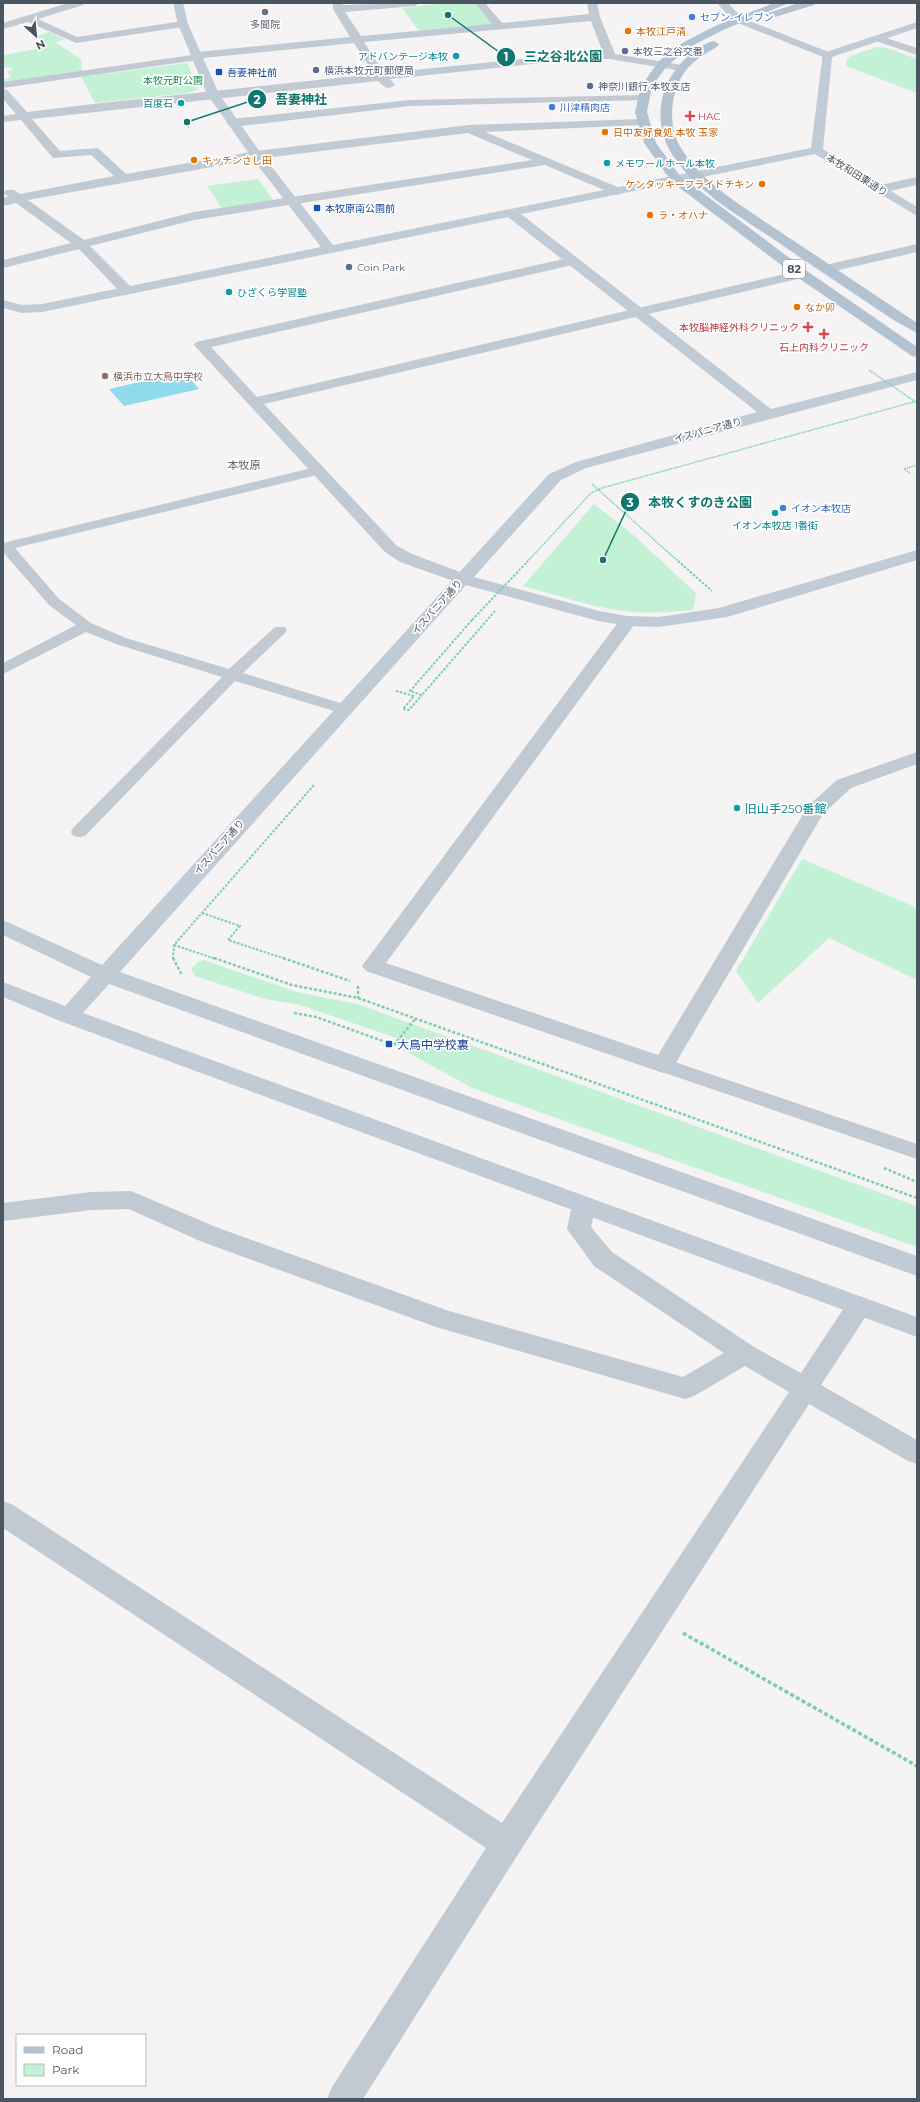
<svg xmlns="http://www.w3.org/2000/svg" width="920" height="2102" viewBox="0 0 920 2102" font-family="Montserrat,'Noto Sans JP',sans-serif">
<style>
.green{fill:#c3f1d5}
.water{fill:#90daee}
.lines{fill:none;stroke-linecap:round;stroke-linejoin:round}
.path-far3{stroke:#7ad0a6;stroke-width:1.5;stroke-dasharray:1.5 1;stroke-linecap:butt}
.path-far2{stroke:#7ad0a6;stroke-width:2;stroke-dasharray:2.5 1.5;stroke-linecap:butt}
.path-far1{stroke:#7ad0a6;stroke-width:2.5;stroke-dasharray:3 2;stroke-linecap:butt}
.path{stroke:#7ad0a6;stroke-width:3.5;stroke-dasharray:4 2.5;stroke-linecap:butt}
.lane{fill:#c1cad2;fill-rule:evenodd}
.street{fill:#c1cad2;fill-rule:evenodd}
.secondary{fill:#c1cbd6;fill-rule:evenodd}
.primary{fill:#b3c2d1;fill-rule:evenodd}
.path-bridge-far1{stroke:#7ad0a6;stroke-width:1.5;stroke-dasharray:1.5 1;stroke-linecap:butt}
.path-bridge{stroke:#7ad0a6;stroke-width:2;stroke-dasharray:2.5 1.5;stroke-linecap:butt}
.worship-dot{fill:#6b7280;stroke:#fff;stroke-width:1.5}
.shop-dot{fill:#3f7fe0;stroke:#fff;stroke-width:1.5}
.food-dot{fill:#e8710a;stroke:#fff;stroke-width:1.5}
.service-dot{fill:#5c6f8a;stroke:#fff;stroke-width:1.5}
.culture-dot{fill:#0f9aa8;stroke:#fff;stroke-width:1.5}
.transit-dot{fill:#1a4fb4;stroke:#fff;stroke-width:1.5}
.health-dot{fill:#e0444e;stroke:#fff;stroke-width:1.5}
.education-dot{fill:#8d6e63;stroke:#fff;stroke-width:1.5}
.labels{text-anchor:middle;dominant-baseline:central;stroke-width:3.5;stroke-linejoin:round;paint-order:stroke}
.far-shop-label{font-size:10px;fill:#366cbe;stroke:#fff;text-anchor:start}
.far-worship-label{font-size:10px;fill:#5b616d;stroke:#fff}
.far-food-label{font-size:10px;fill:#c56008;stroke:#fff;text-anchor:start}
.far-service-label{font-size:10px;fill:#4e5e75;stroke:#fff;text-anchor:start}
.far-culture-label{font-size:10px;fill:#0d838f;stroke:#fff;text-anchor:end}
.far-transit-label{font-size:10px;fill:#164399;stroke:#fff;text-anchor:start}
.far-park-label{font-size:10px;fill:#17864f;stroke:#fff}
.far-health-label{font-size:10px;fill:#be3a42;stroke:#fff;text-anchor:start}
.far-street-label{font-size:10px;fill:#4a5661;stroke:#fff}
.far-education-label{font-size:10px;fill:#785e54;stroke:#fff;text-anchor:start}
.shield{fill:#fff;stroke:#808990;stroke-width:1}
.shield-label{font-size:11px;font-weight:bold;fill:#4a5661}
.far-neighbourhood-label{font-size:11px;fill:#5f6368;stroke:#fff}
.culture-label{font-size:12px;fill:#0d838f;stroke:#fff;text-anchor:start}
.transit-label{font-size:12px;fill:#164399;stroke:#fff;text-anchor:start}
.leader{fill:none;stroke:#0f766e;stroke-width:1.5}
.callout-dot{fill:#0f766e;stroke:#fff;stroke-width:1.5}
.mark-label{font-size:12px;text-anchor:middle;font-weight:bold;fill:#fff}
.callout-label{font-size:13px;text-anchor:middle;font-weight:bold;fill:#0f766e;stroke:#fff;stroke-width:3.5;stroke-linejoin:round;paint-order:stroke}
</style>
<rect width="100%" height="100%" fill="#f5f3f3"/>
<g class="green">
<path d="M 444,3 L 478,3 L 494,23 L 491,25 L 420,32 L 402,8 Z"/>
<path d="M 49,32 L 65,39 L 55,42 L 81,59 L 82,71 L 3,83 L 3,79 L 11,78 L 7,71 L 14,70 L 9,67 L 3,68 L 3,55 L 42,48 L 34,37 Z"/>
<path d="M 877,47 L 887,48 L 917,59 L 917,93 L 846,66 L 847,59 L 851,56 Z"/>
<path d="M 187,63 L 198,89 L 188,93 L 95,103 L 81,77 Z"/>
<path d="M 258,179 L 273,200 L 222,208 L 207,186 Z"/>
<path d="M 594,504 L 631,533 L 696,593 L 693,610 C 670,612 648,614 625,611 C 591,607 557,595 523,586 Z"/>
<path d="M 802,859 L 913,906 L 917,910 L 917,980 L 829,938 L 758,1003 L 736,971 Z"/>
<path d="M 203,960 L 297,992 L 357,1004 L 917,1206 L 917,1247 L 472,1088 L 400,1048 L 405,1041 L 300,1005 L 265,999 L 195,976 L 191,969 L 198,962 Z"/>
</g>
<path class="water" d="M 184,372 L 199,389 L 124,406 L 109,389 Z"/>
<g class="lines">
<g class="path-far3">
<path d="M 184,120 L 189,128"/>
<path d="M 910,473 L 904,469 L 917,465"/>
<path d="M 592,484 L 679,562"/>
</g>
<g class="path-far2">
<path d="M 678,561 L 712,591"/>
<path d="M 472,620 L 410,691 L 422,695 L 495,611"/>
<path d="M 396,691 L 414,696 L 403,709 L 409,710 L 422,695"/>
<path d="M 202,913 L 240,926 L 228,940 L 286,959"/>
<path d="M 174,945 L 216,959"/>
<path d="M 173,959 L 174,945 L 314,785"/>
</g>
<g class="path-far1">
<path d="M 173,958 L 182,975"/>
<path d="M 214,958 L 292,985 L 358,998 L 917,1198"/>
<path d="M 283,958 L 350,981"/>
<path d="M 358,986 L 358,998"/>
<path d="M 294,1013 L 316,1017 L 394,1045 L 416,1018"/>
<path d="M 884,1168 L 917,1182"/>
</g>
<path class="path" d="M 683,1633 L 917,1766"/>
<g class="lane">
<path d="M 316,467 L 321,468 L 323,471 L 321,474 L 15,548 L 59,599 L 91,623 L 126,638 L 229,669 L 275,627 L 285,627 L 287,630 L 285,633 L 243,673 L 350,706 L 352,709 L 350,712 L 344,714 L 235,681 L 85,836 L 79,837 L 73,836 L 71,832 L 73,828 L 222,677 L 116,644 L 86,632 L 3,674 L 3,663 L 76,625 L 49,605 L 3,552 L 3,543 Z"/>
<path d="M 663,1058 L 917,1144 L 917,1159 L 656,1070 L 653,1065 L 656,1060 Z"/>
</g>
<g class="street">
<path d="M 68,3 L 84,3 L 83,5 L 38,19 L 77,37 L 183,21 L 188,24 L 183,27 L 76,43 L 28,22 L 3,29 L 3,23 Z"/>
<path d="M 333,3 L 343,3 L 343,5 L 420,3 L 415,6 L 345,12 L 361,36 L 492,24 L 475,3 L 485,3 L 502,23 L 589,14 L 587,3 L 597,3 L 600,17 L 615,54 L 682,65 L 688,68 L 682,71 L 609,59 L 571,60 L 390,79 L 395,85 L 389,88 L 385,87 L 378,81 L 32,119 L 60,151 L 98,148 L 126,174 L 256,151 L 469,125 L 641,119 L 647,122 L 641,125 L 485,132 L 620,188 L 622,191 L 620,194 L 616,195 L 545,165 L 194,220 L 90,246 L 132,288 L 134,291 L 127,295 L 122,294 L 79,249 L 3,268 L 3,260 L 71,243 L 16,203 L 3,206 L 3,198 L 8,197 L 4,193 L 6,190 L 14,190 L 20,194 L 114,176 L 91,155 L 53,158 L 21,120 L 3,122 L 3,116 L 16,114 L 3,99 L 3,89 L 7,90 L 27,112 L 93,104 L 374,74 L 354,43 L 203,58 L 198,60 L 3,88 L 3,82 L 192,55 L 197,52 L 350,37 L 333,9 ZM 591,21 L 603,53 L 571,54 L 384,73 L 364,42 ZM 468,133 L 532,160 L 194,212 L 84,240 L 28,200 L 256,159 Z"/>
<path d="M 737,16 L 831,53 L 832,55 L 827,58 L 823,57 L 733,21 L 732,19 Z"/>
<path d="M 877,35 L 917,48 L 917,55 L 873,40 L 872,38 Z"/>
<path d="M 643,95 L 647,96 L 649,98 L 647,100 L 410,106 L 232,127 L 226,123 L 232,119 L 410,100 Z"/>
<path d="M 917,177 L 917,185 L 880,193 L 874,189 L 876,186 Z"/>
<path d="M 917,244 L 917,252 L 826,273 L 819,269 L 821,266 Z"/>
<path d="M 572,257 L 579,261 L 577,264 L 211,347 L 257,397 L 802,270 L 807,271 L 809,274 L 807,277 L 802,278 L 264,404 L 397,546 L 412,554 L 468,575 L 470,579 L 468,583 L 462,584 L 400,562 L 385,552 L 194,345 L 196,342 L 201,341 Z"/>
<path d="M 628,616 L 634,617 L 637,621 L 386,963 L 658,1055 L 808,806 L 837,780 L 917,752 L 917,764 L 851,788 L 823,814 L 671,1071 L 663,1073 L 366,971 L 362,966 L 622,617 Z"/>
<path d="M 131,1191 L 216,1227 L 449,1311 L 683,1377 L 724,1353 L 594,1266 L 567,1229 L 572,1205 L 576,1199 L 584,1196 L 592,1199 L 596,1205 L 591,1227 L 612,1252 L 754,1347 L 801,1373 L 850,1299 L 859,1296 L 868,1299 L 871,1306 L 868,1313 L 821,1385 L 917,1440 L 917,1464 L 908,1461 L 809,1404 L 524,1845 L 363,2099 L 327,2099 L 332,2087 L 486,1848 L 3,1528 L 3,1501 L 13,1505 L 502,1823 L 789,1392 L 745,1366 L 694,1396 L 685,1399 L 436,1327 L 200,1241 L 129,1209 L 91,1210 L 3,1221 L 3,1203 L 91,1192 Z"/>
</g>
<g class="secondary">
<path d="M 173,3 L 183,3 L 188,24 L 219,94 L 260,152 L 333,245 L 811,148 L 823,53 L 917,22 L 917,28 L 832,57 L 823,149 L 917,207 L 917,216 L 815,154 L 521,214 L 771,409 L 917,372 L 917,380 L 586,468 L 561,480 L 474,577 L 599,611 L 628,616 L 659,617 L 719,608 L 917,550 L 917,560 L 727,617 L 659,627 L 628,626 L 598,621 L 466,585 L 120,972 L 917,1256 L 917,1276 L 109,984 L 83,1013 L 917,1317 L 917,1337 L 60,1021 L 3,997 L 3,982 L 65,1006 L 91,977 L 3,935 L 3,920 L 102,965 L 549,474 L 576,462 L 757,412 L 508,217 L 42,312 L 22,313 L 3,308 L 3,300 L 22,305 L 42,304 L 321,247 L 252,158 L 207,94 L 178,24 Z"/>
<path d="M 717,3 L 728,3 L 741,17 L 742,19 L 741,21 L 733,21 Z"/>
</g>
<g class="primary">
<path d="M 774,3 L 789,3 L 723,30 L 692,46 L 667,66 L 652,86 L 647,112 L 656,143 L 680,176 L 807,271 L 917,347 L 917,357 L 912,356 L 797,277 L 672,182 L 644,143 L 635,112 L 641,86 L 659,61 L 684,42 L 715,26 Z"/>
<path d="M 799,3 L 815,3 L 814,5 L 772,18 L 767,15 L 768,13 Z"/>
<path d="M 714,41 L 719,44 L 718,46 C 707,53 694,60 686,70 C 670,91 667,126 681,148 C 695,172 718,189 740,205 L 917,323 L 917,333 L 895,321 C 857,296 819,270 782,245 C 742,217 691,191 668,147 C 658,128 658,101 668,82 C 677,65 694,46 714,41 Z"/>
</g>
<g class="path-bridge-far1">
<path d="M 869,370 L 917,403"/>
<path d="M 527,562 L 591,493 L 602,488 L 917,401"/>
</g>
<path class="path-bridge" d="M 472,620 L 528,561"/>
</g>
<circle class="worship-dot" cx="265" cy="12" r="4"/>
<g class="shop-dot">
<circle cx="692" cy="17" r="4"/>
<circle cx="552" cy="107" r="4"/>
<circle cx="783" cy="508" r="4"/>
</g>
<g class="food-dot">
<circle cx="628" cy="31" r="4"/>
<circle cx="605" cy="132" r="4"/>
<circle cx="194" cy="160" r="4"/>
<circle cx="762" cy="184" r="4"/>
<circle cx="650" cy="215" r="4"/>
<circle cx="797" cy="307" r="4"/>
</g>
<g class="service-dot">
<circle cx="625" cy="51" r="4"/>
<circle cx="316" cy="70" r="4"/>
<circle cx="590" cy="86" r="4"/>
<circle cx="349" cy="267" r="4"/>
</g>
<g class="culture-dot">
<circle cx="456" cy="56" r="4"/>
<circle cx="181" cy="103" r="4"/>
<circle cx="607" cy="163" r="4"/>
<circle cx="229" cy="292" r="4"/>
<circle cx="775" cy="513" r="4"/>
<circle cx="737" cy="808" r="4"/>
</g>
<g class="transit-dot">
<rect x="215" y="68" width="8" height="8" rx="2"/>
<rect x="313" y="204" width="8" height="8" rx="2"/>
<rect x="385" y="1040" width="8" height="8" rx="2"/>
</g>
<g class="health-dot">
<path d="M688 110h4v4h4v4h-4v4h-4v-4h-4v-4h4z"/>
<path d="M806 321h4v4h4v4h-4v4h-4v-4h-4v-4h4z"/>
<path d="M822 328h4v4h4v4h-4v4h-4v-4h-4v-4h4z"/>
</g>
<circle class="education-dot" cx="105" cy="376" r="4"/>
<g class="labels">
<g class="far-shop-label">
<text x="700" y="17">セブン-イレブン</text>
<text x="560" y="107">川津精肉店</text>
<text x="791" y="508">イオン本牧店</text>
</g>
<g class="far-worship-label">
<text x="265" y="24">多聞院</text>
</g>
<g class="far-food-label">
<text x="636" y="31">本牧江戸清</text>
<text x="613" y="132">日中友好食処 本牧 玉家</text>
<text x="202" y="160">キッチンさし田</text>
<text x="754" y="184" text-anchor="end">ケンタッキーフライドチキン</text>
<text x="658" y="215">ラ・オハナ</text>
<text x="805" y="307">なか卯</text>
</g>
<g class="far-service-label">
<text x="633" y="51">本牧三之谷交番</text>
<text x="324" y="70">横浜本牧元町郵便局</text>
<text x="598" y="86">神奈川銀行 本牧支店</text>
<text x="357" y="267">Coin Park</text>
</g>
<g class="far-culture-label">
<text x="448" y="56">アドバンテージ本牧</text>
<text x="173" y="103">百度石</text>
<text x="615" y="163" text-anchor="start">メモワールホール本牧</text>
<text x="237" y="292" text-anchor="start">ひざくら学習塾</text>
<text x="775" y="525" text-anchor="middle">イオン本牧店 1番街</text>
</g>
<g class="far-transit-label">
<text x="227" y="72">吾妻神社前</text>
<text x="325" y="208">本牧原南公園前</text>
</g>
<g class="far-park-label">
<text x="173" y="80">本牧元町公園</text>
</g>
<g class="far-health-label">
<text x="698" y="116">HAC</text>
<text x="799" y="327" text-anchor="end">本牧脳神経外科クリニック</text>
<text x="824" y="347" text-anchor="middle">石上内科クリニック</text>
</g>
<g class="far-street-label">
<text transform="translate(857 175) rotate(32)">本牧和田東通り</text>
<text transform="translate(708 430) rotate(-15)">イスパニア通り</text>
<text transform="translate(437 607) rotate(-48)">イスパニア通り</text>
<text transform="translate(219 847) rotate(-48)">イスパニア通り</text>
</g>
<g class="far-education-label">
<text x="113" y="376">横浜市立大鳥中学校</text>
</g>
<rect class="shield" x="783" y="260" width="22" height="18" rx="3"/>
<g class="shield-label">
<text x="794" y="269">82</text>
</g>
<g class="far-neighbourhood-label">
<text x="244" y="465">本牧原</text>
</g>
<g class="culture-label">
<text x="745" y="808">旧山手250番館</text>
</g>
<g class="transit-label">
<text x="397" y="1044">大鳥中学校裏</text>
</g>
</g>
<path class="leader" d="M448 15L506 57M187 122L257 99M603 560L630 502"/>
<g class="callout-dot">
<circle cx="448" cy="15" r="4"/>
<circle cx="187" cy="122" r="4"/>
<circle cx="603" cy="560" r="4"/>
<circle cx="506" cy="57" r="10"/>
<circle cx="257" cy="99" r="10"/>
<circle cx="630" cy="502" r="10"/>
</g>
<g class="mark-label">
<text x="506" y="61">1</text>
<text x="257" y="104">2</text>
<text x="630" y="507">3</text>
</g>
<g class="callout-label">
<text x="563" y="61">三之谷北公園</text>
<text x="301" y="104">吾妻神社</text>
<text x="700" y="507">本牧くすのき公園</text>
</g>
<rect width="920" height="2102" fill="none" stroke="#4a5661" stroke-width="8"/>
<rect x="16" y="2034" width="130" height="52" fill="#ffffff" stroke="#b7bbc0"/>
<rect x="24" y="2047" width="20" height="6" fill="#b3c2d1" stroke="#b7bbc0"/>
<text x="52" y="2054" font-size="12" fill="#4a5661">Road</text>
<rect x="24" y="2064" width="20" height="12" fill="#c3f1d5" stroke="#b7bbc0"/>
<text x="52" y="2074" font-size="12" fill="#4a5661">Park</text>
<g transform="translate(36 36) rotate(153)" stroke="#ffffff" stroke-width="3" paint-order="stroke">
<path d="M0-3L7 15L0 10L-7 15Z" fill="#4a5661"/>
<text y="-6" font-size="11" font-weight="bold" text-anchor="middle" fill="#4a5661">N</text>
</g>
</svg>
